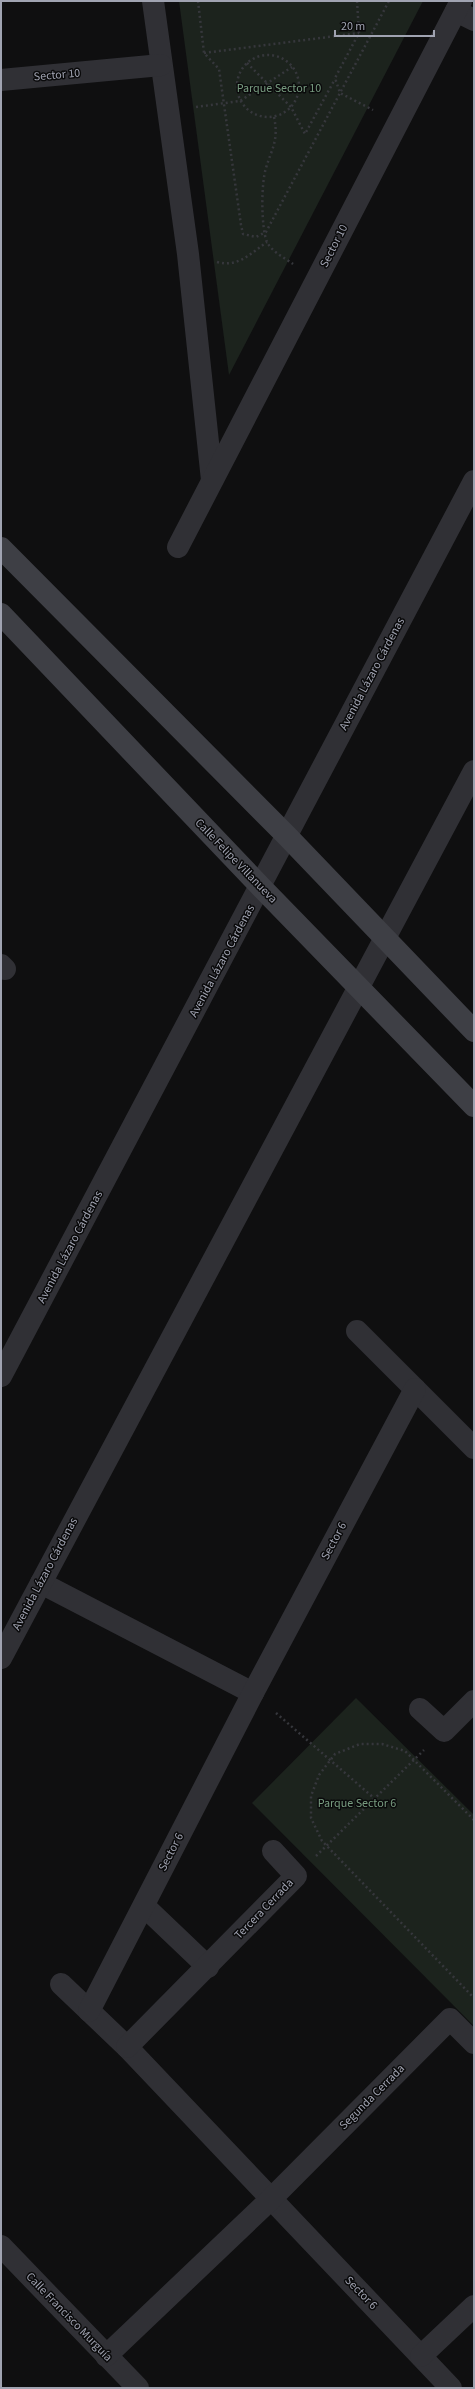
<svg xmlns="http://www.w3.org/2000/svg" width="475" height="2389" viewBox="0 0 475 2389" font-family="'Source Sans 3',sans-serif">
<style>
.green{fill:#1c231d}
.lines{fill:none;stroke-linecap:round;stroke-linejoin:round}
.path{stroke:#36373c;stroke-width:2.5;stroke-dasharray:2 3;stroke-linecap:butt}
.minor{stroke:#303035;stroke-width:22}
.secondary{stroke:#3e3f45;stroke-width:22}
.labels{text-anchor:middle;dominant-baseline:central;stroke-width:3;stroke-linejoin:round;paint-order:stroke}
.street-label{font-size:12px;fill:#a0a3b1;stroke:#0a0a0b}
.park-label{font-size:12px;fill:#789c80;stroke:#0a0a0b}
</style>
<rect width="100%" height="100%" fill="#0f0f10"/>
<g class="green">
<path d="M 179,1 L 423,1 L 229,375 Z"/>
<path d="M 356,1698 L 474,1815 L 474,2026 L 252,1803 Z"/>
</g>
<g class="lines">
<g class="path">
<path d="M 198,1 L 204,53 L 219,69 L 241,225 L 243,234 L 256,237 L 266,232 L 389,1"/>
<path d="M 357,1 L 359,33 L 335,78 L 340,93 L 373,110"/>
<path d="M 204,53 L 359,33"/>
<circle cx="268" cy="86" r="31"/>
<path d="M 247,63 L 291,107 L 305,134 L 335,79"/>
<path d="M 196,107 L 240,101 L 292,67"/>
<path d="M 274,117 C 279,140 272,148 266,168 C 261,183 261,228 267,242 C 272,252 285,258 293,264"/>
<path d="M 217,262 C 238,268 251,253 267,242"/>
<path d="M 276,1713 L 375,1799"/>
<path d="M 474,1820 L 405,1751 L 382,1744 L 360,1744 L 335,1754 L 319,1775 L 311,1796 L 311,1818 L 322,1841 L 474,1998"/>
<path d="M 316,1856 L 424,1750"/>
</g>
<g class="minor">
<path d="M 153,1 L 188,254 L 212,480"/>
<path d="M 456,11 L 474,20"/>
<path d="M 1,80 L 161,65"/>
<path d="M 178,547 L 461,1"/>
<path d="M 1,965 L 5,969"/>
<path d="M 357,1331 L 474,1448"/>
<path d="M 1,1376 L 474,481"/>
<path d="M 41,1583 L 253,1693"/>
<path d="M 1,1658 L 474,771"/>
<path d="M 420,1709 L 444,1731 L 474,1701"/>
<path d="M 144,1906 L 208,1967"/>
<path d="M 61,1984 L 127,2047 L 451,2388"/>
<path d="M 89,2011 L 253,1693 L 415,1389"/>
<path d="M 127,2047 L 296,1876 L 273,1851"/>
<path d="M 1,2246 L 138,2388"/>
<path d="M 106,2356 L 271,2199 L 450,2019 L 474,2043"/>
<path d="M 421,2356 L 474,2306"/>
</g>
<g class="secondary">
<path d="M 1,548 L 287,836 L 474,1031"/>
<path d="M 1,614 L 261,887 L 474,1106"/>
</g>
</g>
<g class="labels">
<g class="street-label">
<text transform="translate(57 75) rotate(-5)">Sector 10</text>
<text transform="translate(334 246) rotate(-63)">Sector 10</text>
<text transform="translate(372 674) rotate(-62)">Avenida Lázaro Cárdenas</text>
<text transform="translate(236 861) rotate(46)">Calle Felipe Villanueva</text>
<text transform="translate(222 961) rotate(-62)">Avenida Lázaro Cárdenas</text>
<text transform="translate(70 1247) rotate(-62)">Avenida Lázaro Cárdenas</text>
<text transform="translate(334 1541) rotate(-62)">Sector 6</text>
<text transform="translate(45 1574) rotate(-62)">Avenida Lázaro Cárdenas</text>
<text transform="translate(171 1852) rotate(-63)">Sector 6</text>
<text transform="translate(264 1909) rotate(-46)">Tercera Cerrada</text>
<text transform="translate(372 2097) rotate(-45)">Segunda Cerrada</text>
<text transform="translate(361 2293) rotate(46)">Sector 6</text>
<text transform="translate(69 2317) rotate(46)">Calle Francisco Murguía</text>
</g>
<g class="park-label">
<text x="279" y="88">Parque Sector 10</text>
<text x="357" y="1803">Parque Sector 6</text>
</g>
</g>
<rect width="475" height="2389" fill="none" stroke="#a0a3b1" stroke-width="4"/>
<path d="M335 30v6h99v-6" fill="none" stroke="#a0a3b1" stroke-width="2"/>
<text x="341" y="30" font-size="12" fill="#a0a3b1" stroke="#0a0a0b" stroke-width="3" paint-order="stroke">20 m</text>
</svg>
